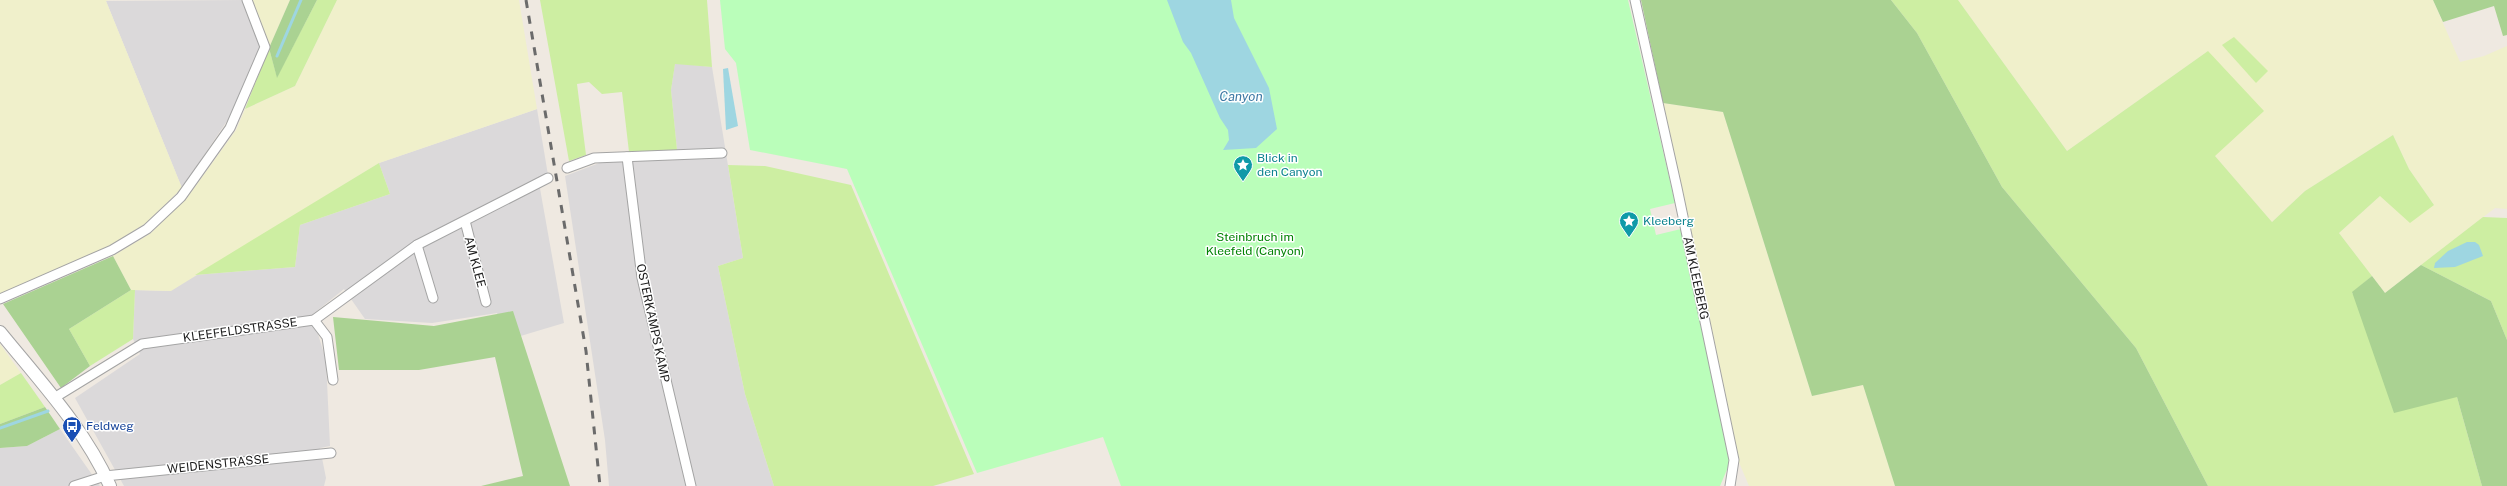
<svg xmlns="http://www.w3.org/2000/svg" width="2507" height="486" viewBox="0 0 2507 486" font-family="'Public Sans',sans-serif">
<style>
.residential{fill:#dbd9da}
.farmland{fill:#f0f0cb}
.grass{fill:#cdeea2}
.forest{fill:#aad292}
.park{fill:#bafeba}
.water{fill:#9ed6e1}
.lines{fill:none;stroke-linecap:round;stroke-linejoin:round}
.stream{stroke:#9ed6e1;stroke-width:3}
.minor-casing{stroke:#a4a4a4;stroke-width:11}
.tertiary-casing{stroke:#a4a4a4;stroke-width:14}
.minor{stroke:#fff;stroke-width:9}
.tertiary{stroke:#fff;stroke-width:12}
.rail{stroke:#6b6b6b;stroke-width:3;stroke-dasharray:8 8;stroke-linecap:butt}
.labels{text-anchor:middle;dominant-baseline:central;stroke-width:3;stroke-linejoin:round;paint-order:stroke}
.culture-label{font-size:12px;fill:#0d838f;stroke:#fff;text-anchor:start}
.park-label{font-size:12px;fill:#028304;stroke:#fff}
.street-label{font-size:12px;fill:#1d1d1d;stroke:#fff}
.transit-label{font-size:12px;fill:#164399;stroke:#fff;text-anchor:start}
.water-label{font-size:13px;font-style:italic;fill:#3d78a4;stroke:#fff}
</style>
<rect width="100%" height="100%" fill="#efe9e1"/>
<g class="residential">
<path d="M 243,0 L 262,48 L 233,112 L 182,188 L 106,1 Z"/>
<path d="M 675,63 L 712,67 L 743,258 L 718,266 L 745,394 L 774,486 L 609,486 L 605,440 L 565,176 L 602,162 L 678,160 L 671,90 Z"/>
<path d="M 537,109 L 548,175 L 539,183 L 564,323 L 507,340 L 497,313 L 432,323 L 365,319 L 344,289 L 312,315 L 326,360 L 330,446 L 320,448 L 326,478 L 324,486 L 124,486 L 75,398 L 140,354 L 133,339 L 135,290 L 170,291 L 195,275 L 295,267 L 300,225 L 390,194 L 379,163 Z"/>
<path d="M 60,429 L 100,486 L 0,486 L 0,448 L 27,446 Z"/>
</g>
<g class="farmland">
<path d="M 0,0 L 109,0 L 106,1 L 182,188 L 146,223 L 108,247 L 0,294 Z"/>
<path d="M 251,0 L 290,0 L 269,48 Z"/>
<path d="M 337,0 L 519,0 L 537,109 L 379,163 L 171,291 L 131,290 L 113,256 L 151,233 L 187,198 L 236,130 L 245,109 L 295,86 Z"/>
<path d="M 1958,0 L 2433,0 L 2460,62 L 2484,56 L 2507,46 L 2507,209 L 2495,208 L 2385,293 L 2339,233 L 2380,196 L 2434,205 L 2409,169 L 2393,135 L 2305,191 L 2272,222 L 2215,156 L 2208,51 L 2067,151 Z"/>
<path d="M 1663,103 L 1723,112 L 1812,396 L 1863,385 L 1895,486 L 1749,486 L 1738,460 Z"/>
<path d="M 0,344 L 21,373 L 0,385 Z"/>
</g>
<g class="grass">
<path d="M 317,0 L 337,0 L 295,86 L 245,109 L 269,48 L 277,77 Z"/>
<path d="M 540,0 L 707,0 L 712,67 L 675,64 L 671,90 L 677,150 L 629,152 L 622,92 L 602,94 L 589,82 L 577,84 L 586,155 L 569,161 Z"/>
<path d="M 1891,0 L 1958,0 L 2067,151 L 2208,51 L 2264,111 L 2215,156 L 2272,222 L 2305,191 L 2393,135 L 2409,169 L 2434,205 L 2410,223 L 2380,196 L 2339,233 L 2372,276 L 2352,293 L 2457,397 L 2482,486 L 2208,486 L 2136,348 L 2002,187 L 1917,33 Z"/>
<path d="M 2234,37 L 2268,71 L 2256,83 L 2222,45 Z"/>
<path d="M 379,163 L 390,194 L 300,225 L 295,267 L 195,275 Z"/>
<path d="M 728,165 L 765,166 L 851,185 L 974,474 L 933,486 L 774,486 L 745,394 L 718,266 L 743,258 Z"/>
<path d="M 2483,217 L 2507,218 L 2507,340 L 2491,301 L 2421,265 Z"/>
<path d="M 131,290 L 135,290 L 133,339 L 90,366 L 69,329 Z"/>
<path d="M 21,373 L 45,407 L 0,424 L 0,385 Z"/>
</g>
<g class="forest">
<path d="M 290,0 L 317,0 L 277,78 L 269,48 Z"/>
<path d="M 1641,0 L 1891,0 L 1917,33 L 2002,187 L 2136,348 L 2208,486 L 1895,486 L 1863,385 L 1812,396 L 1723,112 L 1663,103 Z"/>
<path d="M 2433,0 L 2507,0 L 2507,35 L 2503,36 L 2494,6 L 2443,22 Z"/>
<path d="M 113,256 L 131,290 L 69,329 L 90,366 L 61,388 L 3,304 Z"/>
<path d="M 2421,265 L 2491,301 L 2507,340 L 2507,486 L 2482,486 L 2457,397 L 2394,413 L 2352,292 L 2372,276 L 2385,293 Z"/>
<path d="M 513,311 L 570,486 L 481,486 L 523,476 L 495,357 L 419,370 L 339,370 L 333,317 L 434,326 Z"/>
<path d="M 45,407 L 60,429 L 27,446 L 0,448 L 0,424 Z"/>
</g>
<path class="park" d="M 720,0 L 1628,0 L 1675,203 L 1650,209 L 1656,235 L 1681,229 L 1731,460 L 1720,486 L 1121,486 L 1103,437 L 977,473 L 847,169 L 750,150 L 736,63 L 725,49 Z"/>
<g class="water">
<path d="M 1167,0 L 1231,0 L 1234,18 L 1269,88 L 1277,129 L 1256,148 L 1223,150 L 1229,140 L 1228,130 L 1220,118 L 1191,53 L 1183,42 Z"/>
<path d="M 728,68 L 738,126 L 726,130 L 723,69 Z"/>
<path d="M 2467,242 L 2475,242 L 2479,245 L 2483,256 L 2455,267 L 2434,268 L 2435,263 L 2448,251 Z"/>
</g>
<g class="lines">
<g class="stream">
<path d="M 277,56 L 301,0"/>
<path d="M 0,428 L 48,411"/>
</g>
<defs>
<g id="minor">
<path d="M 1635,0 L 1677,188 L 1734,460 L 1730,486"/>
<path d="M 627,157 L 642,278 L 691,486"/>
<path d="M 567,168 L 594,158 L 722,153"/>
<path d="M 465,221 L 486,302"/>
<path d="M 417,245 L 433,298"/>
<path d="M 0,299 L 112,250 L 147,229 L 181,197 L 230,128 L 265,47 L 247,0"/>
<path d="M 314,320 L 327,337 L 333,380"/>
<path d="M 54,398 L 142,344 L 314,320 L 417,245 L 548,178"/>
<path d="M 74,486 L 105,476 L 331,453"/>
</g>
<path id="tertiary" d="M 0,332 C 39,380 85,429 110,486"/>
</defs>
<use href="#minor" class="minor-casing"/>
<use href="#tertiary" class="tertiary-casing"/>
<use href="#minor" class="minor"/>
<use href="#tertiary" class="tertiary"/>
<path class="rail" d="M 526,0 L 586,351 L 600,486"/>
</g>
<defs>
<symbol id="sight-pin" viewBox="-11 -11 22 30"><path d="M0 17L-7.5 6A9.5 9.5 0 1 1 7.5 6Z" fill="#0f9aa8" stroke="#fff"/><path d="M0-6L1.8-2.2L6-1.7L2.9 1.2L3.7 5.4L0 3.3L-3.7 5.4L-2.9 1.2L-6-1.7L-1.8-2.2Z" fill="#fff"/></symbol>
<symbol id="bus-pin" viewBox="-11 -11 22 30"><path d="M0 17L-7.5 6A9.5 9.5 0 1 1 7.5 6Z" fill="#1a4fb4" stroke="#fff"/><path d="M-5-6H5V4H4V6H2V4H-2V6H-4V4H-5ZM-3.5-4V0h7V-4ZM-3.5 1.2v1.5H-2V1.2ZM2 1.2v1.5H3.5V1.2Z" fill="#fff"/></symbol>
</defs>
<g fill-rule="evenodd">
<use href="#sight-pin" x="1232" y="154" width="22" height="30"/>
<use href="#sight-pin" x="1618" y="210" width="22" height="30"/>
<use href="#bus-pin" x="61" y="415" width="22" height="30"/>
</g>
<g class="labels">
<g class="culture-label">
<text x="1257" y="158">Blick in<tspan x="1257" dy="14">den Canyon</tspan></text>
<text x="1643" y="221">Kleeberg</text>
</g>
<g class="park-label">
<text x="1255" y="237">Steinbruch im<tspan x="1255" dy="14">Kleefeld (Canyon)</tspan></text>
</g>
<g class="street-label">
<text transform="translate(475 262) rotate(75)">AM KLEE</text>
<text transform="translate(1696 278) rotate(78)">AM KLEEBERG</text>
<text transform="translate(653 323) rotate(78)">OSTERKAMPS KAMP</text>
<text transform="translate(240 330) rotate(-8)">KLEEFELDSTRASSE</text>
<text transform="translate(218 464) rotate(-6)">WEIDENSTRASSE</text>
</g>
<g class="transit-label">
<text x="86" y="426">Feldweg</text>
</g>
<g class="water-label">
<text x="1241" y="96">Canyon</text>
</g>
</g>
</svg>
